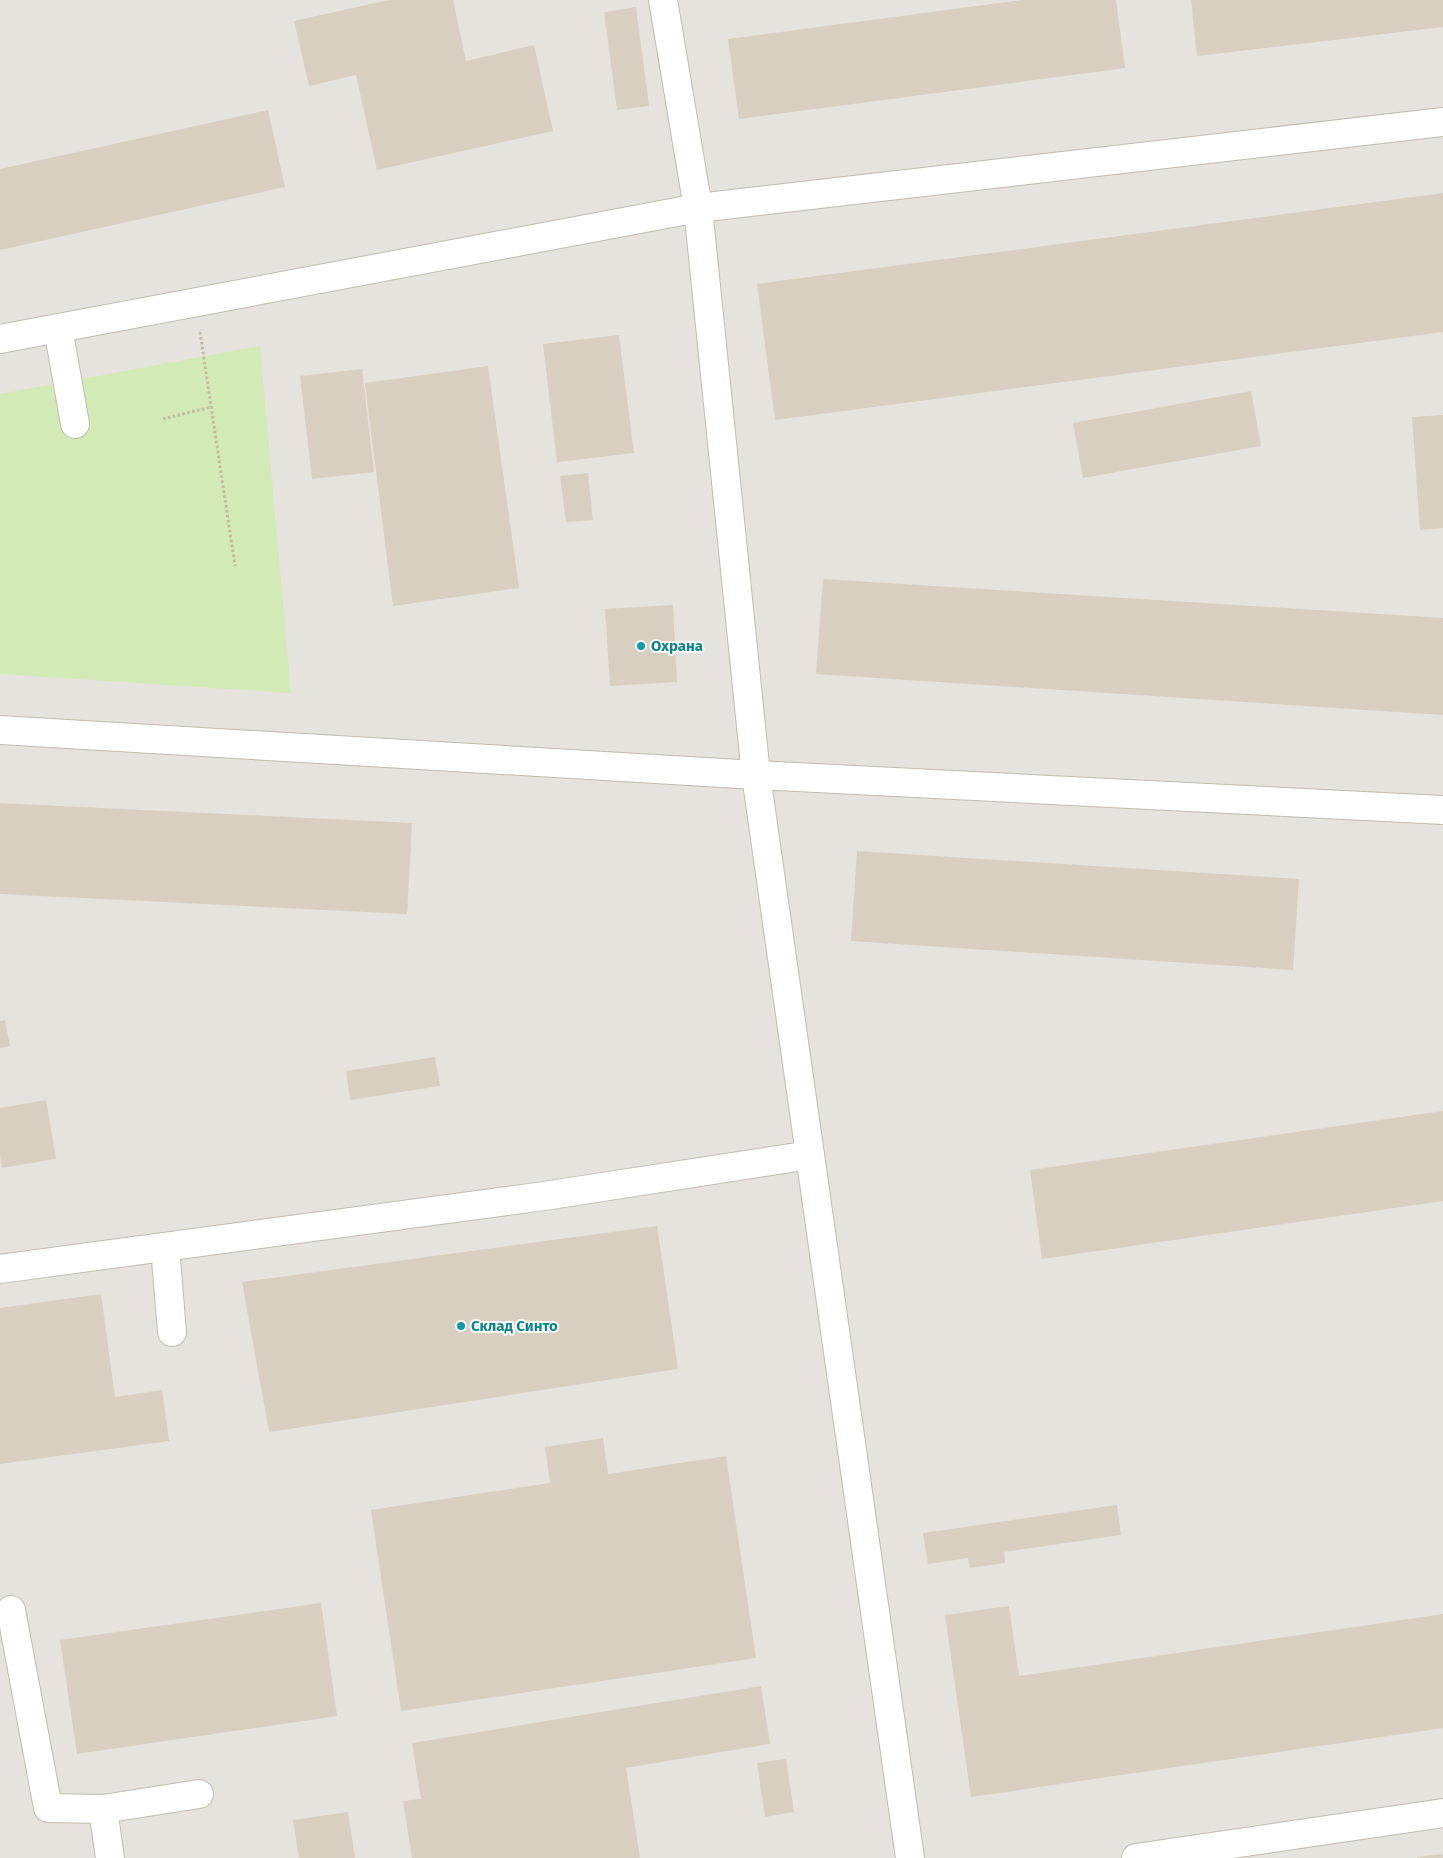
<svg xmlns="http://www.w3.org/2000/svg" width="1443" height="1858" viewBox="0 0 1443 1858" font-family="'Fira Sans',sans-serif">
<style>
.industrial{fill:#e6e2dd}
.green{fill:#d2eab5}
.building{fill:#d8cfc1}
.lines{fill:none;stroke-linecap:round;stroke-linejoin:round}
.minor-casing{stroke:#c2bbae;stroke-width:30}
.path{stroke:#c4b79f;stroke-width:3;stroke-dasharray:2.5 2.5;stroke-linecap:butt}
.minor{stroke:#fff;stroke-width:28}
.culture-dot{fill:#0f9aa8;stroke:#fff;stroke-width:2}
.labels{text-anchor:middle;dominant-baseline:central;stroke-width:4;stroke-linejoin:round;paint-order:stroke}
.culture-label{font-size:15px;font-weight:bold;fill:#0d838f;stroke:#fff;text-anchor:start}
</style>
<rect width="100%" height="100%" fill="#f6f3ec"/>
<rect class="industrial" x="0" y="0" width="1443" height="1858"/>
<path class="green" d="M 260,346 L 291,693 L 0,674 L 0,394 Z"/>
<g class="building">
<path d="M 389,0 L 453,0 L 466,61 L 534,45 L 553,131 L 377,170 L 356,75 L 309,86 L 294,21 Z"/>
<path d="M 1021,0 L 1116,0 L 1125,68 L 739,119 L 728,39 Z"/>
<path d="M 1191,0 L 1443,0 L 1443,27 L 1197,56 Z"/>
<path d="M 636,7 L 649,106 L 617,110 L 604,12 Z"/>
<path d="M 268,110 L 285,187 L 0,250 L 0,169 Z"/>
<path d="M 1443,193 L 1443,332 L 775,420 L 757,284 Z"/>
<path d="M 619,335 L 634,453 L 557,462 L 543,344 Z"/>
<path d="M 488,366 L 519,588 L 393,606 L 365,383 Z"/>
<path d="M 362,369 L 374,472 L 312,479 L 300,376 Z"/>
<path d="M 1251,391 L 1261,446 L 1083,478 L 1073,423 Z"/>
<path d="M 1443,415 L 1443,528 L 1420,530 L 1412,417 Z"/>
<path d="M 588,473 L 593,520 L 566,522 L 560,476 Z"/>
<path d="M 823,579 L 1443,618 L 1443,715 L 816,674 Z"/>
<path d="M 673,605 L 677,682 L 610,686 L 605,609 Z"/>
<path d="M 0,803 L 412,823 L 407,914 L 0,894 Z"/>
<path d="M 857,851 L 1299,879 L 1293,970 L 851,941 Z"/>
<path d="M 5,1020 L 10,1046 L 0,1048 L 0,1021 Z"/>
<path d="M 435,1057 L 440,1086 L 350,1100 L 346,1071 Z"/>
<path d="M 46,1100 L 56,1159 L 2,1168 L 0,1156 L 0,1108 Z"/>
<path d="M 1443,1111 L 1443,1201 L 1042,1259 L 1030,1170 Z"/>
<path d="M 657,1226 L 678,1369 L 269,1432 L 242,1282 Z"/>
<path d="M 101,1294 L 115,1397 L 162,1390 L 169,1441 L 0,1464 L 0,1308 Z"/>
<path d="M 603,1438 L 608,1474 L 726,1456 L 756,1658 L 401,1711 L 371,1510 L 550,1483 L 545,1447 Z"/>
<path d="M 1117,1505 L 1121,1535 L 1004,1552 L 1005,1563 L 970,1568 L 968,1558 L 928,1564 L 923,1533 Z"/>
<path d="M 321,1603 L 337,1716 L 77,1754 L 60,1640 Z"/>
<path d="M 1009,1606 L 1019,1676 L 1443,1614 L 1443,1728 L 971,1797 L 945,1615 Z"/>
<path d="M 761,1686 L 770,1744 L 626,1768 L 640,1858 L 412,1858 L 403,1801 L 421,1799 L 412,1743 Z"/>
<path d="M 786,1759 L 794,1812 L 765,1817 L 757,1763 Z"/>
<path d="M 348,1812 L 355,1858 L 299,1858 L 293,1820 Z"/>
<path d="M 1442,1854 L 1443,1858 L 1417,1858 L 1417,1857 Z"/>
</g>
<g class="lines">
<defs>
<g id="minor">
<path d="M 663,0 L 698,208 L 756,775 L 910,1858"/>
<path d="M 58,328 L 75,424"/>
<path d="M 0,339 L 698,208 L 1443,122"/>
<path d="M 0,730 L 756,775 L 1443,810"/>
<path d="M 165,1247 L 172,1332"/>
<path d="M 0,1269 L 544,1196 L 810,1155"/>
<path d="M 11,1610 L 48,1808 L 103,1809 L 199,1794"/>
<path d="M 103,1809 L 110,1858"/>
<path d="M 1136,1858 L 1443,1813"/>
</g>
</defs>
<use href="#minor" class="minor-casing"/>
<g class="path">
<path d="M 200,332 L 235,566"/>
<path d="M 163,419 L 211,407"/>
</g>
<use href="#minor" class="minor"/>
</g>
<g class="culture-dot">
<circle cx="641" cy="646" r="5"/>
<circle cx="461" cy="1326" r="5"/>
</g>
<g class="labels">
<g class="culture-label">
<text x="651" y="646">Охрана</text>
<text x="471" y="1326">Склад Синто</text>
</g>
</g>
</svg>
